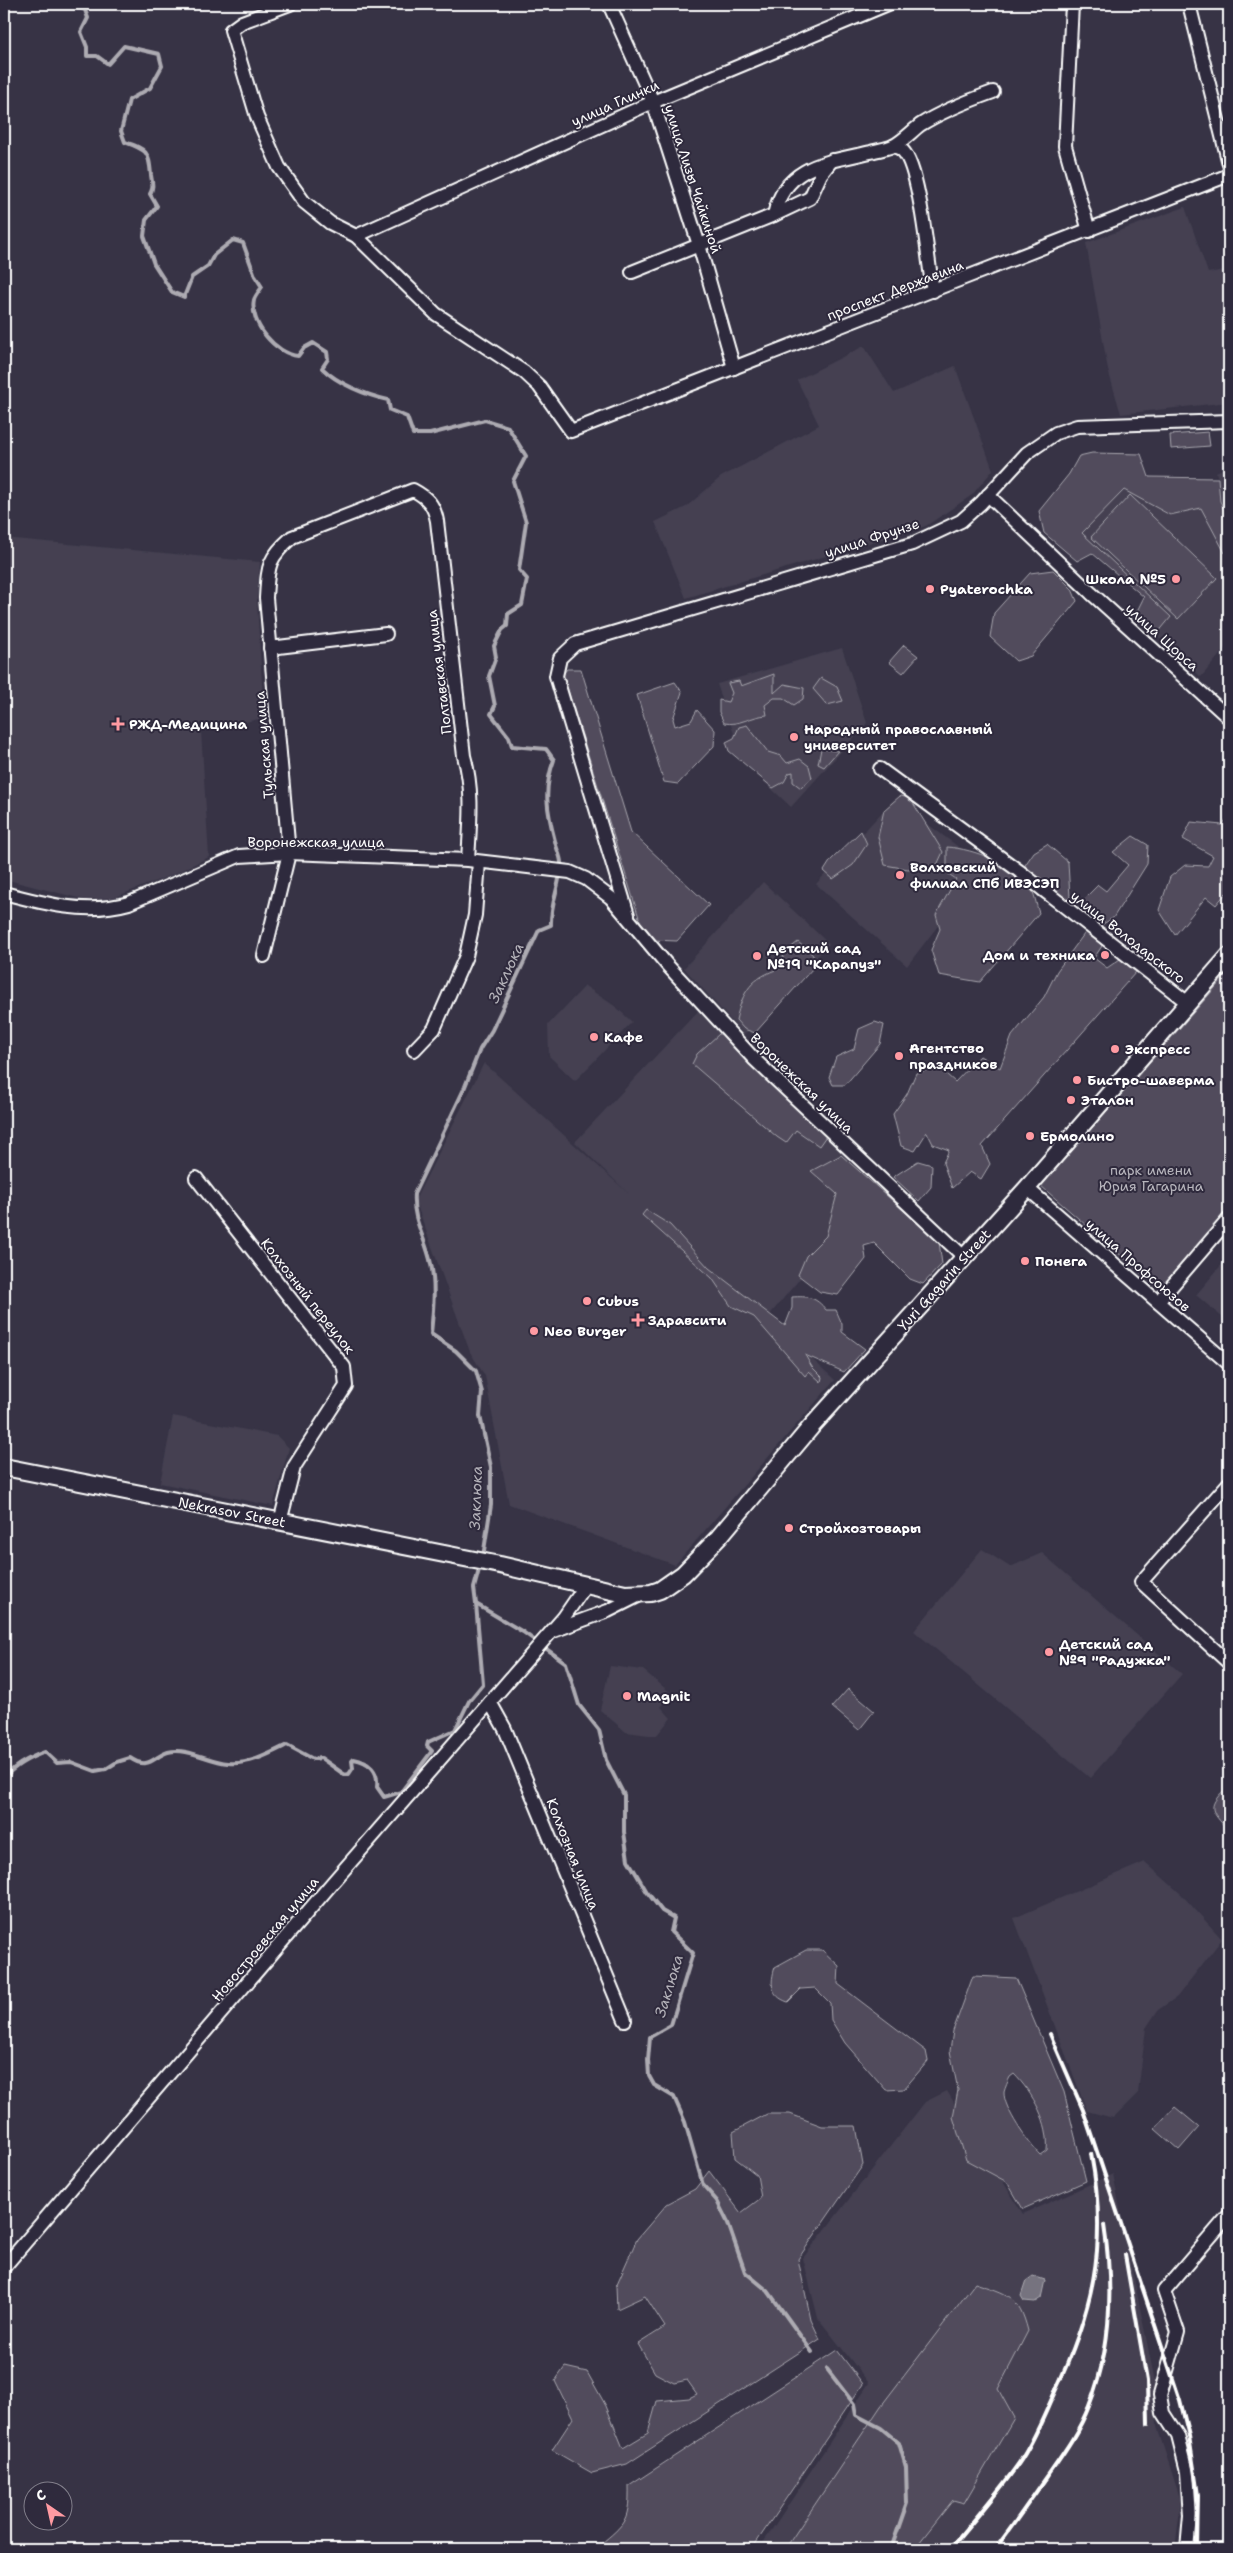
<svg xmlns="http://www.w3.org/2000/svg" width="1233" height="2553" viewBox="0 0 1233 2553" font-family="'Shantell Sans',sans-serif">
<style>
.built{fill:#444051}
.green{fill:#514c5c;stroke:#a8a6ae;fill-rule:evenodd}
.water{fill:#76737f;stroke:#adabb2}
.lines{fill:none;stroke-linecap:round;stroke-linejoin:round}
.stream{stroke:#adabb2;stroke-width:4}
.street-casing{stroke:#fff;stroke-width:16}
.secondary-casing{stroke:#fff;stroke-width:20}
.street{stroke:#2f2a3d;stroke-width:12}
.secondary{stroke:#2f2a3d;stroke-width:16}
.rail{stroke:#fff;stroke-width:4}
.poi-dot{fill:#ff9aa2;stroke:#2f2a3d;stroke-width:2}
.labels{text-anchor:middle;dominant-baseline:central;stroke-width:4;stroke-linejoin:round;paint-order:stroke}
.street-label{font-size:14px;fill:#fff;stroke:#2f2a3d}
.poi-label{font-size:14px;font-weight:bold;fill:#fff;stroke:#2f2a3d;text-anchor:start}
.park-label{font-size:14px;fill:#b9b7be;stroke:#2f2a3d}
.water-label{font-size:15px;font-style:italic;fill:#b4b2b9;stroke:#2f2a3d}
</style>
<rect width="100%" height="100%" fill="#373345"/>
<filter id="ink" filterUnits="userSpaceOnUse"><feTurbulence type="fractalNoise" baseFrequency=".02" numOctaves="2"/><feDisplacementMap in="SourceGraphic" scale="10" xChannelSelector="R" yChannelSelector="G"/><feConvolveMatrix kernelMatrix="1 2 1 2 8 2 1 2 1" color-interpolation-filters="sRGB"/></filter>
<g filter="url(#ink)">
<g class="built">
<path d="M 1185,207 L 1208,273 L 1229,269 L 1229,402 L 1121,414 L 1108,370 L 1086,243 Z"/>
<path d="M 864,346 L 894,393 L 955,366 L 993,470 L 972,495 L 926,526 L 686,598 L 655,522 L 686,507 L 721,477 L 819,425 L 797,380 Z"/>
<path d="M 1092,453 L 1141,454 L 1148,477 L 1167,479 L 1218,478 L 1216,472 L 1229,466 L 1229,644 L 1201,677 L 1135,615 L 1144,597 L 1092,553 L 1077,561 L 1044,533 L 1039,511 L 1069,474 L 1079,456 Z"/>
<path d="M 4,538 L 260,562 L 257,601 L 264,718 L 201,731 L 209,857 L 174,874 L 113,898 L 86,900 L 4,879 Z"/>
<path d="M 842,648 L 867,723 L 791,807 L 744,763 L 717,684 Z"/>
<path d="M 894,799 L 984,866 L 907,966 L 816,884 Z"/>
<path d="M 763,882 L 829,944 L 744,1035 L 684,968 Z"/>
<path d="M 585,986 L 616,1007 L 632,1022 L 575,1081 L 549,1056 L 548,1025 Z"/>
<path d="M 699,1010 L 879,1184 L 767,1318 L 835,1380 L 675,1565 L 509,1504 L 485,1376 L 470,1352 L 415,1200 L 484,1063 L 628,1193 L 575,1142 Z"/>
<path d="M 1229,1256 L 1229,1323 L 1196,1295 Z"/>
<path d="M 173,1416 L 277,1436 L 289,1448 L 273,1506 L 160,1483 Z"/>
<path d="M 982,1549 L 1010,1567 L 1042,1553 L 1182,1674 L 1090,1778 L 914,1631 Z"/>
<path d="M 610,1666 L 643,1670 L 672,1694 L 661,1707 L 671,1718 L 656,1736 L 626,1732 L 600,1710 Z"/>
<path d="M 1145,1862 L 1181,1894 L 1222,1939 L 1177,1997 L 1158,2010 L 1146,2028 L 1138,2093 L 1113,2118 L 1087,2111 L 1014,1918 Z"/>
<path d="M 947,2091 L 1023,2214 L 1113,2174 L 1156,2387 L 1157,2427 L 1181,2501 L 1175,2549 L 759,2549 L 869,2383 L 818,2318 L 803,2258 L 925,2102 Z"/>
</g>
<g class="green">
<path d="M 1208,432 L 1210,446 L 1171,449 L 1170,435 Z"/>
<path d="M 1092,453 L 1141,454 L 1149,477 L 1218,478 L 1220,501 L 1229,521 L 1229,549 L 1225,553 L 1201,508 L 1170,515 L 1124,490 L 1082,533 L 1171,617 L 1157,634 L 1135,615 L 1144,597 L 1092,553 L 1077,561 L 1044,533 L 1039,511 L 1069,474 L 1079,456 Z"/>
<path d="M 1130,495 L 1217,578 L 1178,619 L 1091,537 Z"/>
<path d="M 1053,570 L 1072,589 L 1077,601 L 1031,656 L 1016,661 L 990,637 L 994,613 L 1030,573 Z"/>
<path d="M 904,645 L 918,656 L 903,673 L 889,662 Z"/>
<path d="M 567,669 L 581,669 L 631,832 L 709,905 L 677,941 L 652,940 L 641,924 L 563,674 Z"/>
<path d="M 774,674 L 774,693 L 784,684 L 804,688 L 803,699 L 794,705 L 783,698 L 774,698 L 765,705 L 767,715 C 751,716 739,726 724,723 L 719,712 L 719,700 L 728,702 L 732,693 L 728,683 L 739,681 L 741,686 Z"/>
<path d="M 821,678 L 837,687 L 843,701 L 827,705 L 813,689 Z"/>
<path d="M 675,682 L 682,692 L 673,719 L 675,726 L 691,721 L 697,710 L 715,730 L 714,746 L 678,784 L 664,782 L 637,695 Z"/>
<path d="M 747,725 L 768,752 L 781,756 L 787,763 L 800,759 L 809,766 L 812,778 L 801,788 L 793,782 L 793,772 L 789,773 L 784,782 L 773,788 L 729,751 L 726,742 L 734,738 L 739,727 Z"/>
<path d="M 821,749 L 838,751 L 824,767 L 818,764 Z"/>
<path d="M 900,796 L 910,798 L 943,852 L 937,865 L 908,869 L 885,865 L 878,837 L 884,810 Z"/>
<path d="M 1229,816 L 1229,895 L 1226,893 L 1216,905 L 1206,897 L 1175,935 L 1159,910 L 1170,877 L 1185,865 L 1208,866 L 1213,856 L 1183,839 L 1191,822 L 1222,825 Z"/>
<path d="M 861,831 L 867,844 L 853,865 L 833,879 L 824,871 L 831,860 Z"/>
<path d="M 1133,836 L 1148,845 L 1147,864 L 1113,918 L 1098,927 L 1082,901 L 1098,885 L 1106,891 L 1128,865 L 1113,852 Z"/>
<path d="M 1047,844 L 1068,862 L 1070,898 L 1055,907 L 1038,896 L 1025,865 L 1034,852 Z"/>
<path d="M 947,847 C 975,849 1012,864 1030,887 C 1035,893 1036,905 1039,913 L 980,982 L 939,975 L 931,950 L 940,929 L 936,915 L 956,879 L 947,873 Z"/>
<path d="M 1087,930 L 1102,946 L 1094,958 L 1107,968 L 1120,959 L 1136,972 L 982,1146 L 990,1164 L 981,1179 L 970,1172 L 952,1188 L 943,1163 L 949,1150 L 933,1144 L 927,1132 L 915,1151 L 901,1146 L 893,1114 L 907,1094 L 916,1073 L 938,1067 L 955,1082 L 980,1056 L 1000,1068 L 1012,1036 L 1044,997 L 1057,971 Z"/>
<path d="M 798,942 L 813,955 L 813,968 L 755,1033 L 744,1029 L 736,1020 C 743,990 751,978 781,968 L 784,953 Z"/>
<path d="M 1229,972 L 1229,1216 L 1163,1292 L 1041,1186 Z"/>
<path d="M 875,1022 L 884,1025 L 880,1044 L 845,1085 L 833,1085 L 829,1077 L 836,1057 L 854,1049 L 859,1029 Z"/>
<path d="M 719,1034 L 724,1034 L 784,1097 L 826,1136 L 819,1146 L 796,1130 L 786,1143 L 777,1137 L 692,1064 L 697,1054 Z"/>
<path d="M 841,1155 L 939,1242 L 942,1264 L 923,1284 L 910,1279 L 874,1243 L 864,1246 L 866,1259 L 838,1295 L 820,1292 L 798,1275 L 806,1256 L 826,1236 L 837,1194 L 811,1171 Z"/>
<path d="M 918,1161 L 932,1165 L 931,1187 L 919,1201 L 893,1177 Z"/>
<path d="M 646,1210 L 670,1225 L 709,1268 L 785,1326 L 792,1308 L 792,1297 C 808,1296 816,1297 826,1310 L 836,1310 L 842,1324 L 842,1332 L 865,1349 L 844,1372 L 805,1355 L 812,1367 L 822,1377 L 821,1382 L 809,1371 L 805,1376 L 754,1317 L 731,1306 L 712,1278 L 642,1215 Z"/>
<path d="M 848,1689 L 874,1711 L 859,1730 L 832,1707 Z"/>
<path d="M 1229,1785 L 1229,1831 C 1208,1808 1207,1807 1229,1785 Z"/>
<path d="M 806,1950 L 822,1950 L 839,1966 L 838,1984 L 926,2051 L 928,2061 L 904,2089 L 886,2090 L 845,2043 L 831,2020 L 830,2003 L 815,1988 L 801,1989 L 788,2002 C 770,1996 770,1983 775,1967 Z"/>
<path d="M 973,1976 L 1016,1978 L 1064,2092 L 1086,2181 L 1023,2209 L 1007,2182 L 966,2160 L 953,2117 L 958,2090 L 950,2051 L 953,2031 ZM 1014,2074 C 1033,2093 1050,2124 1047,2150 L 1040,2155 C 1029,2144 1003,2108 1004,2092 C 1005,2088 1008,2081 1010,2077 Z"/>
<path d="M 1175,2107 L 1199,2127 L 1179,2150 L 1155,2129 Z"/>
<path d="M 767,2114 L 790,2114 L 822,2126 L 856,2126 L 863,2165 L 798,2259 L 811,2320 L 820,2339 L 627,2464 L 592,2473 L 552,2450 L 573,2418 L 555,2381 L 565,2367 L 587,2372 L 606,2406 L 623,2448 L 648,2433 L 657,2401 L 689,2398 L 697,2394 L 687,2380 L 674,2383 L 655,2373 L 638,2344 L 665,2327 L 645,2296 L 617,2309 L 616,2286 L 637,2239 L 667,2204 L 695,2189 L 709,2171 L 741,2213 L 761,2198 L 757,2175 L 735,2158 L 733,2132 Z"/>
<path d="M 975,2283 C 1008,2294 1019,2295 1028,2331 L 998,2389 L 1014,2418 L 964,2503 L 953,2500 L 915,2548 L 904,2545 L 900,2549 L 785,2549 L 881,2406 Z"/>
<path d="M 837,2350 L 863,2384 L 752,2549 L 595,2549 C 622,2525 630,2525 629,2486 Z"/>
</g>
<path class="water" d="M 1033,2276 L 1045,2280 L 1041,2298 L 1035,2302 L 1024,2301 L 1021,2296 L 1026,2281 Z"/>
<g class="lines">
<g class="stream">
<path d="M 73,4 L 85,10 L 88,18 L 81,32 L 87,47 L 87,56 L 97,56 L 108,64 L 124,46 L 159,54 L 162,66 L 150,88 L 129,100 L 121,131 L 125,142 C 147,150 149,151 151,175 C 152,183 154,186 150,194 L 157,206 L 146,220 L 144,236 L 154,264 L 172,292 L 184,297 L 192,277 L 208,266 L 214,255 L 233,240 L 243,243 L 255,276 L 262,287 C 260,290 255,296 254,300 C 249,323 276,354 298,356 L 304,348 L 313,343 L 327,352 L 328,359 L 322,368 C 338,384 366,395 388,400 L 390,410 L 407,417 L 413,434 L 430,434 L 485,420 L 508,427 L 526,456 L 513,481 L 526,522 L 519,570 L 527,579 L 522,605 L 508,614 L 507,626 L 502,630 L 494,646 L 496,657 L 489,676 L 495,706 L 491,714 L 509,737 L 512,746 L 546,749 L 554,760 C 543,789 547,811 555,841 C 556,848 561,856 561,863 C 561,884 550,903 551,925 L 539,930 L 492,1030 L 480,1049 L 464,1089 L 414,1194 C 412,1220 426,1239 431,1264 C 436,1287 433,1311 431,1334 L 456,1351 L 476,1371 L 482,1392 L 480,1416 L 491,1467 L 491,1505 L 483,1557"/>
<path d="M 480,1566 L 474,1588 L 476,1604 L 523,1632 L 566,1663 L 579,1705 L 599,1730 L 606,1760 L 624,1795 L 624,1832 L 628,1860 L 647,1892 L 662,1911 L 674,1918 L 671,1932 L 693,1953 L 671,2025 L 650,2037 L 648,2060 L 649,2076 L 654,2085 L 674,2097 L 685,2122 L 703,2185 L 717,2201 L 728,2223 L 745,2272 L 768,2291 L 812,2352"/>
<path d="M 4,1778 C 15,1765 28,1758 45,1752 L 57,1763 L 71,1762 L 95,1771 L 106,1769 L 117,1762 L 130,1758 C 149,1771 154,1756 168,1752 C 188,1747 209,1762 228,1763 C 249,1765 269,1754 287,1745 L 313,1759 L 321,1758 L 345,1775 L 349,1774 L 353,1768 L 352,1761 L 354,1759 C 369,1762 379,1771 377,1787 L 384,1797 L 401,1792 L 432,1751 L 427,1746 L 428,1742 L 455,1730 L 469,1701 L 483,1684 L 476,1604"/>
<path d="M 827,2369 L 854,2404 L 856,2415 L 881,2428 L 899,2443 L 906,2467 L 907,2503 L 891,2549"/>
</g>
<defs>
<g id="street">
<path d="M 290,4 L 242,22 L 231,30 L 257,117 L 279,167 L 304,202 L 330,223 L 356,236 L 436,314 L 524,372 L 539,386 L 571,431 L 1229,175"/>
<path d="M 609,4 L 653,102 L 699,245 L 734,368"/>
<path d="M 1072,4 L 1065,146 L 1089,231"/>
<path d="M 1189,4 L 1229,164"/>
<path d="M 893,146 C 896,147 900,148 903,151 C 920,168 928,263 933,291"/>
<path d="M 774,215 C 785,165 827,162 871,152 C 877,150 886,149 893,146 C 903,141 911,132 920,125 C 942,111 968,101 993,92"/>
<path d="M 356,236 L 653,102 L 888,4"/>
<path d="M 632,272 L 774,215 L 810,198 L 821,174 L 832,160"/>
<path d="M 988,495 L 1091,593 L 1229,718"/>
<path d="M 270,648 L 386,634"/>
<path d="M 880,769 L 1019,871 L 1188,1003"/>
<path d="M 4,893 C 45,904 87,915 129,903 L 239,856 L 289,853 L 468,860 L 570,872 L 586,879 L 611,898 L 668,966 L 755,1060 L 964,1257"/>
<path d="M 628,915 L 556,676 L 560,658 L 575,644 L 912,544 L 961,521 L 981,503 L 1027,453 L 1056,433 L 1077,426 L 1229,421"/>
<path d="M 264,956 L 289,853 L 266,598 C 268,567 267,559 292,537 L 413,490 C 428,498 434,505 437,521 L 464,756 C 474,791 470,824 468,860"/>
<path d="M 414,1050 L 434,1029 L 466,956 L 475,915 L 479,862"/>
<path d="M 196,1178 L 344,1367 L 346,1386 L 294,1467 L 280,1522"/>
<path d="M 1027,1188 L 1229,1364"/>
<path d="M 1158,1302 L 1229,1219"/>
<path d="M 1229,1483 L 1141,1582 L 1229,1663"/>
<path d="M 553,1631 L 608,1611 L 640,1595"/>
<path d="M 490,1702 L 505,1729 L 625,2020"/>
<path d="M 4,2267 L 334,1881 L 564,1617 L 586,1585"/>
<path d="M 1187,2549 L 1190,2516 L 1187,2472 L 1178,2436 L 1163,2413 L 1160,2395 L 1178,2332 L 1164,2291 L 1229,2215"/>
</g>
<path id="secondary" d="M 4,1467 L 500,1565 L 625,1594 L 651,1593 L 660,1590 L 683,1574 L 719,1537 L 811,1427 L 1027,1188 L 1229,956"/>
</defs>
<use href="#street" class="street-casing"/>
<use href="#secondary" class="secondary-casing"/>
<use href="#street" class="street"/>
<use href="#secondary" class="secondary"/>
<g class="rail">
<path d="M 1050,2034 L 1083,2110 L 1180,2400 L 1189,2436 L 1198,2495 L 1197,2549"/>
<path d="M 1125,2255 L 1147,2381 L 1148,2424"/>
<path d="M 950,2549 C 973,2521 998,2493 1019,2463 C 1033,2443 1043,2418 1053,2396 C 1092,2313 1109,2246 1091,2154"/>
<path d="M 995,2549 C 1013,2526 1029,2502 1046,2478 C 1062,2455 1079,2432 1089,2406 C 1112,2349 1113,2284 1104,2225"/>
</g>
</g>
</g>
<g class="poi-dot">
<circle cx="1176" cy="579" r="5"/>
<circle cx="930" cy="589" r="5"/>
<path d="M115.5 716.5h5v5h5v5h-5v5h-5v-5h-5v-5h5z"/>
<circle cx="794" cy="737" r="5"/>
<circle cx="900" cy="875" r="5"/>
<circle cx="1105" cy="955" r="5"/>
<circle cx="757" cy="956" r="5"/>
<circle cx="594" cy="1037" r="5"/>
<circle cx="1115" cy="1049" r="5"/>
<circle cx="899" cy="1056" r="5"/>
<circle cx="1077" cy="1080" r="5"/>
<circle cx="1071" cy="1100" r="5"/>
<circle cx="1030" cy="1136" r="5"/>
<circle cx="1025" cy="1261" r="5"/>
<circle cx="587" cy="1301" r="5"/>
<path d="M635.5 1312.5h5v5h5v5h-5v5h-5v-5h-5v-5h5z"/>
<circle cx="534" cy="1331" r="5"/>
<circle cx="789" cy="1528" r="5"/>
<circle cx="1049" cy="1652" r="5"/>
<circle cx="627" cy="1696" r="5"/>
</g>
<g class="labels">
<g class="street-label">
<text transform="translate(615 103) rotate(-24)">улица Глинки</text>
<text transform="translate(693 179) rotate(72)">улица Лизы Чайкиной</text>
<text transform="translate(895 290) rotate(-21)">проспект Державина</text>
<text transform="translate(872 538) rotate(-18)">улица Фрунзе</text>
<text transform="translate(1162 637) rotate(42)">улица Щорса</text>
<text transform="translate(439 672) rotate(-97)">Полтавская улица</text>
<text transform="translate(264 745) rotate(-95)">Тульская улица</text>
<text x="316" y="842">Воронежская улица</text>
<text transform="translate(1128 937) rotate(38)">улица Володарского</text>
<text transform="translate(802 1083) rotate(44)">Воронежская улица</text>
<text transform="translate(1138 1265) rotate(41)">улица Профсоюзов</text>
<text transform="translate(944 1280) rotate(-48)">Yuri Gagarin Street</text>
<text transform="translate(308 1296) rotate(52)">Колхозный переулок</text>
<text transform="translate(232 1512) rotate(11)">Nekrasov Street</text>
<text transform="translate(573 1854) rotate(68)">Колхозная улица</text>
<text transform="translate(265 1939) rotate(-50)">Новостроевская улица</text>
</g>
<g class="poi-label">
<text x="1166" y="579" text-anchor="end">Школа №5</text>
<text x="940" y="589">Pyaterochka</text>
<text x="129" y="724">РЖД-Медицина</text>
<text x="804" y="729">Народный православный<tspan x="804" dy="16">университет</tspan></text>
<text x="910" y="867">Волховский<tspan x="910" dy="16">филиал СПб ИВЭСЭП</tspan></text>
<text x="767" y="948">Детский сад<tspan x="767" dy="16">№19 "Карапуз"</tspan></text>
<text x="1095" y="955" text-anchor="end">Дом и техника</text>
<text x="604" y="1037">Кафе</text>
<text x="909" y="1048">Агентство<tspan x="909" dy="16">праздников</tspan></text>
<text x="1125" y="1049">Экспресс</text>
<text x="1087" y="1080">Бистро-шаверма</text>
<text x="1081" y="1100">Эталон</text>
<text x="1040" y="1136">Ермолино</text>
<text x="1035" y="1261">Понега</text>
<text x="597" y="1301">Cubus</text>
<text x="648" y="1320">Здравсити</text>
<text x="544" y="1331">Neo Burger</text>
<text x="799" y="1528">Стройхозтовары</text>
<text x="1059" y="1644">Детский cад<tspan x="1059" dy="16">№9 "Радужка"</tspan></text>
<text x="637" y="1696">Magnit</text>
</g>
<g class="park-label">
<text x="1151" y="1170">парк имени<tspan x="1151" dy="16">Юрия Гагарина</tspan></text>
</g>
<g class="water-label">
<text transform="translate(506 973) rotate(-65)">Заклюка</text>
<text transform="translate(476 1498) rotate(-88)">Заклюка</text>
<text transform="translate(669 1986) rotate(-73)">Заклюка</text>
</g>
</g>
<rect width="1233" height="2553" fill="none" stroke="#2f2a3d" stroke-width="20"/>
<rect x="10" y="10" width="1213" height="2533" fill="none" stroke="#fff" stroke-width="2" filter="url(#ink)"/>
<g transform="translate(48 2506) rotate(326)"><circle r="24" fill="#2f2a3d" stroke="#827f8b"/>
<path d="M0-4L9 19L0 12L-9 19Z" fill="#ff9aa2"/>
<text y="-8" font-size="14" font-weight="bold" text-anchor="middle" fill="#ffffff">С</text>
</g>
</svg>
